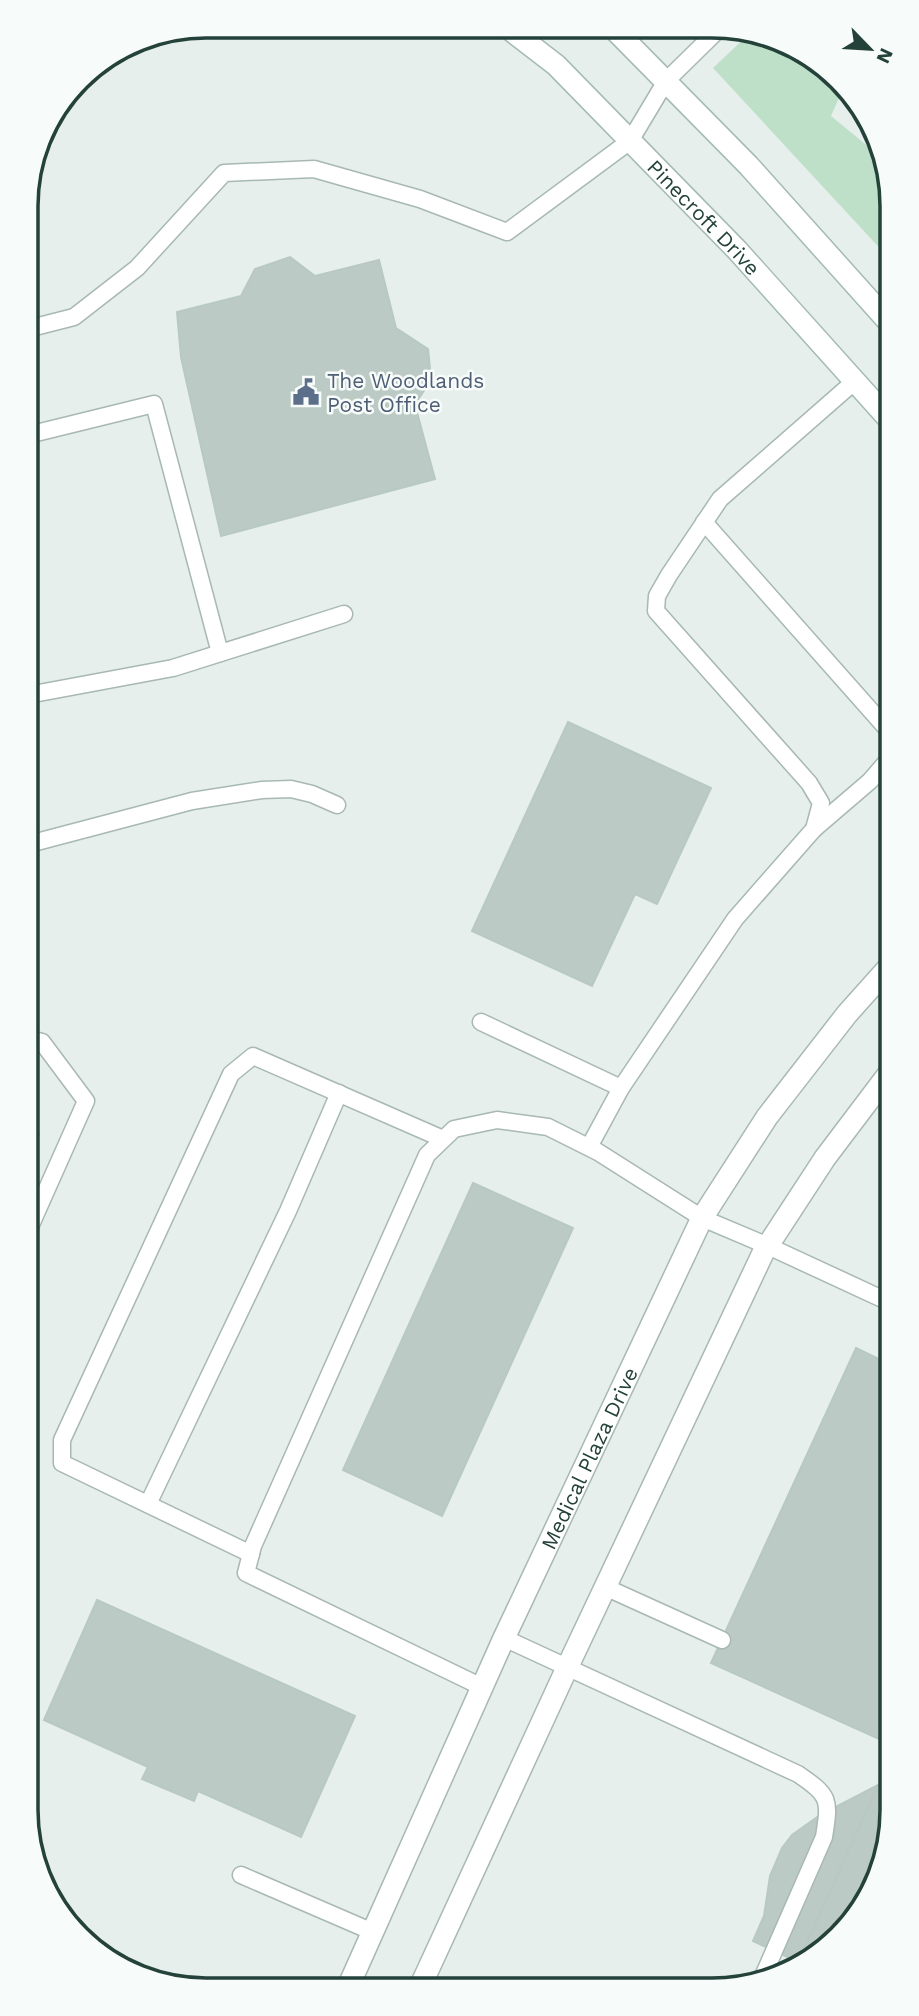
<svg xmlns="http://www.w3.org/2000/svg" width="919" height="2016" viewBox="0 0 919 2016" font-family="'Work Sans',sans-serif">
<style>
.green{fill:#bfe0c8}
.building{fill:#bbcac4;stroke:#b8c9c2;stroke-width:2}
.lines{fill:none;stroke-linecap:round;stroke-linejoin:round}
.lane-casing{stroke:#a8b8b2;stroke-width:19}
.street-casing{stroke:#a8b8b2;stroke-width:24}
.secondary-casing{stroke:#a4bbb3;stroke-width:24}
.lane{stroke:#fff;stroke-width:16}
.street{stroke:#fff;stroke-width:21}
.secondary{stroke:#fff;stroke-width:21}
.labels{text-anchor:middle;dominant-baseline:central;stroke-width:5;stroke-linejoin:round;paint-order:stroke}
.street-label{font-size:21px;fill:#24423a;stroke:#f7fbf9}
.service-label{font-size:21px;fill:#4e5e75;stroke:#f7fbf9;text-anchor:start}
.rim{fill:none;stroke:#24423a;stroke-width:3.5}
</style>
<rect width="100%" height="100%" fill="#e6efeb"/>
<path class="green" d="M 751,32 L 832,71 L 843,89 L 831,116 L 886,161 L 887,256 L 713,68 Z"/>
<g class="building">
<path d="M 290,257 L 315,276 L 379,260 L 396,328 L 428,349 L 431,379 L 415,405 L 435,479 L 221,536 L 181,357 L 177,312 L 241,296 L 255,269 Z"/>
<path d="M 568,722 L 711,788 L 657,904 L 635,894 L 592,986 L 472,931 Z"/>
<path d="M 30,1130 L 39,1134 L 30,1153 Z"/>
<path d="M 473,1183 L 573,1228 L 442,1516 L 343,1470 Z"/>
<path d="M 856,1348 L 891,1365 L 892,1711 L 879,1739 L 711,1663 Z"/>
<path d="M 97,1600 L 355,1716 L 301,1837 L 198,1791 L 194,1801 L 142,1779 L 148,1767 L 44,1720 Z"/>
<path d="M 892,1779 L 892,1821 L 855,1919 L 813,1959 L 805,1963 L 799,1959 L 878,1785 Z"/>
<path d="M 878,1785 L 798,1962 L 753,1941 L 764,1916 L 770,1876 L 782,1848 L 792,1835 L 820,1815 Z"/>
</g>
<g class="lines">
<defs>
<g id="lane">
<path d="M 27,329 L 74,317 L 137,268 L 224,173 L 314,169 L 420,199 L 507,232 L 630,141 L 666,81 L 719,29"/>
<path d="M 28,435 L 154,404 L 220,653"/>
<path d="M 704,522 L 888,730"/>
<path d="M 28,695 L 173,668 L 344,614"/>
<path d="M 814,829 L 870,781 L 889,759"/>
<path d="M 29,844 L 192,801 L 262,790 L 291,789 L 312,794 L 337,805"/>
<path d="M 481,1022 L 621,1088"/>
<path d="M 30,1039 L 42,1042 L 86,1101 L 30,1227"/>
<path d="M 589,1147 L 621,1088 L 735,919 L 814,829 L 821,803 L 809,783 L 656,611 L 657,596 L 669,575 L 720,499 L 855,381"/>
<path d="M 148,1504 L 288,1211 L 339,1093"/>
<path d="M 251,1554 L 62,1463 L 62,1440 L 231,1074 L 253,1056 L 443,1139"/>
<path d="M 605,1587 L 722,1640"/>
<path d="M 504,1638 L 798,1774 C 830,1796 830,1799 824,1837 L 760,1983"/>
<path d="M 482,1687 L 246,1573 L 253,1546 L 427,1155 L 454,1129 L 497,1120 L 548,1127 L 598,1152 L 702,1218 L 768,1246 L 891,1303"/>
<path d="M 241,1875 L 373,1932"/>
</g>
<g id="street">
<path id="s1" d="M 349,1985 L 504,1638 L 702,1218 L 767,1117 L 847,1014 L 889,967"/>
<path d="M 421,1985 L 567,1668 L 763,1253 L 825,1158 L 890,1072"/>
</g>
<g id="secondary">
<path id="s2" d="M 508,28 L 556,65 L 737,250 L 887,417"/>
<path d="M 614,29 L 749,166 L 887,320"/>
</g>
</defs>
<use href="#lane" class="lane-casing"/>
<use href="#street" class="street-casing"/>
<use href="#secondary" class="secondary-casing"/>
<use href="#lane" class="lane"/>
<use href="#street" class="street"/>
<use href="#secondary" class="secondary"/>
</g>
<defs>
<symbol id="civic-bare" viewBox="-9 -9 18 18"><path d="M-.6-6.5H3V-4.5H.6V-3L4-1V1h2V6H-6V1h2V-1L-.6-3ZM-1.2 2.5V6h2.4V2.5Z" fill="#5c6f8a" stroke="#f7fbf9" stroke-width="2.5" paint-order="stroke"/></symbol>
</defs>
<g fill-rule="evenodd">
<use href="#civic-bare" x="287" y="373" width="38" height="38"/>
</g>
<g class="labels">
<g class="street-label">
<text stroke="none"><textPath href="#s2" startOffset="273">Pinecroft Drive</textPath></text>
<text stroke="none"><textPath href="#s1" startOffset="579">Medical Plaza Drive</textPath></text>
</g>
<g class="service-label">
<text x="327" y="380">The Woodlands<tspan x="327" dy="24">Post Office</tspan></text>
</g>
</g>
<path d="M0 0H919V2016H0ZM206 38H712A168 168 0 0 1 880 206V1810A168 168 0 0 1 712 1978H206A168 168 0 0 1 38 1810V206A168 168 0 0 1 206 38Z" fill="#f7fbf9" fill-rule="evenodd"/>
<path class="rim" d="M206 38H712A168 168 0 0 1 880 206V1810A168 168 0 0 1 712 1978H206A168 168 0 0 1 38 1810V206A168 168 0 0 1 206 38Z"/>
<g transform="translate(870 49) rotate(115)" stroke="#f7fbf9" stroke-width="5" paint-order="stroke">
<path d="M0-5L12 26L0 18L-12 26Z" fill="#24423a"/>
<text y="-10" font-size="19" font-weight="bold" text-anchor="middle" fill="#24423a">N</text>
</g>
</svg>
